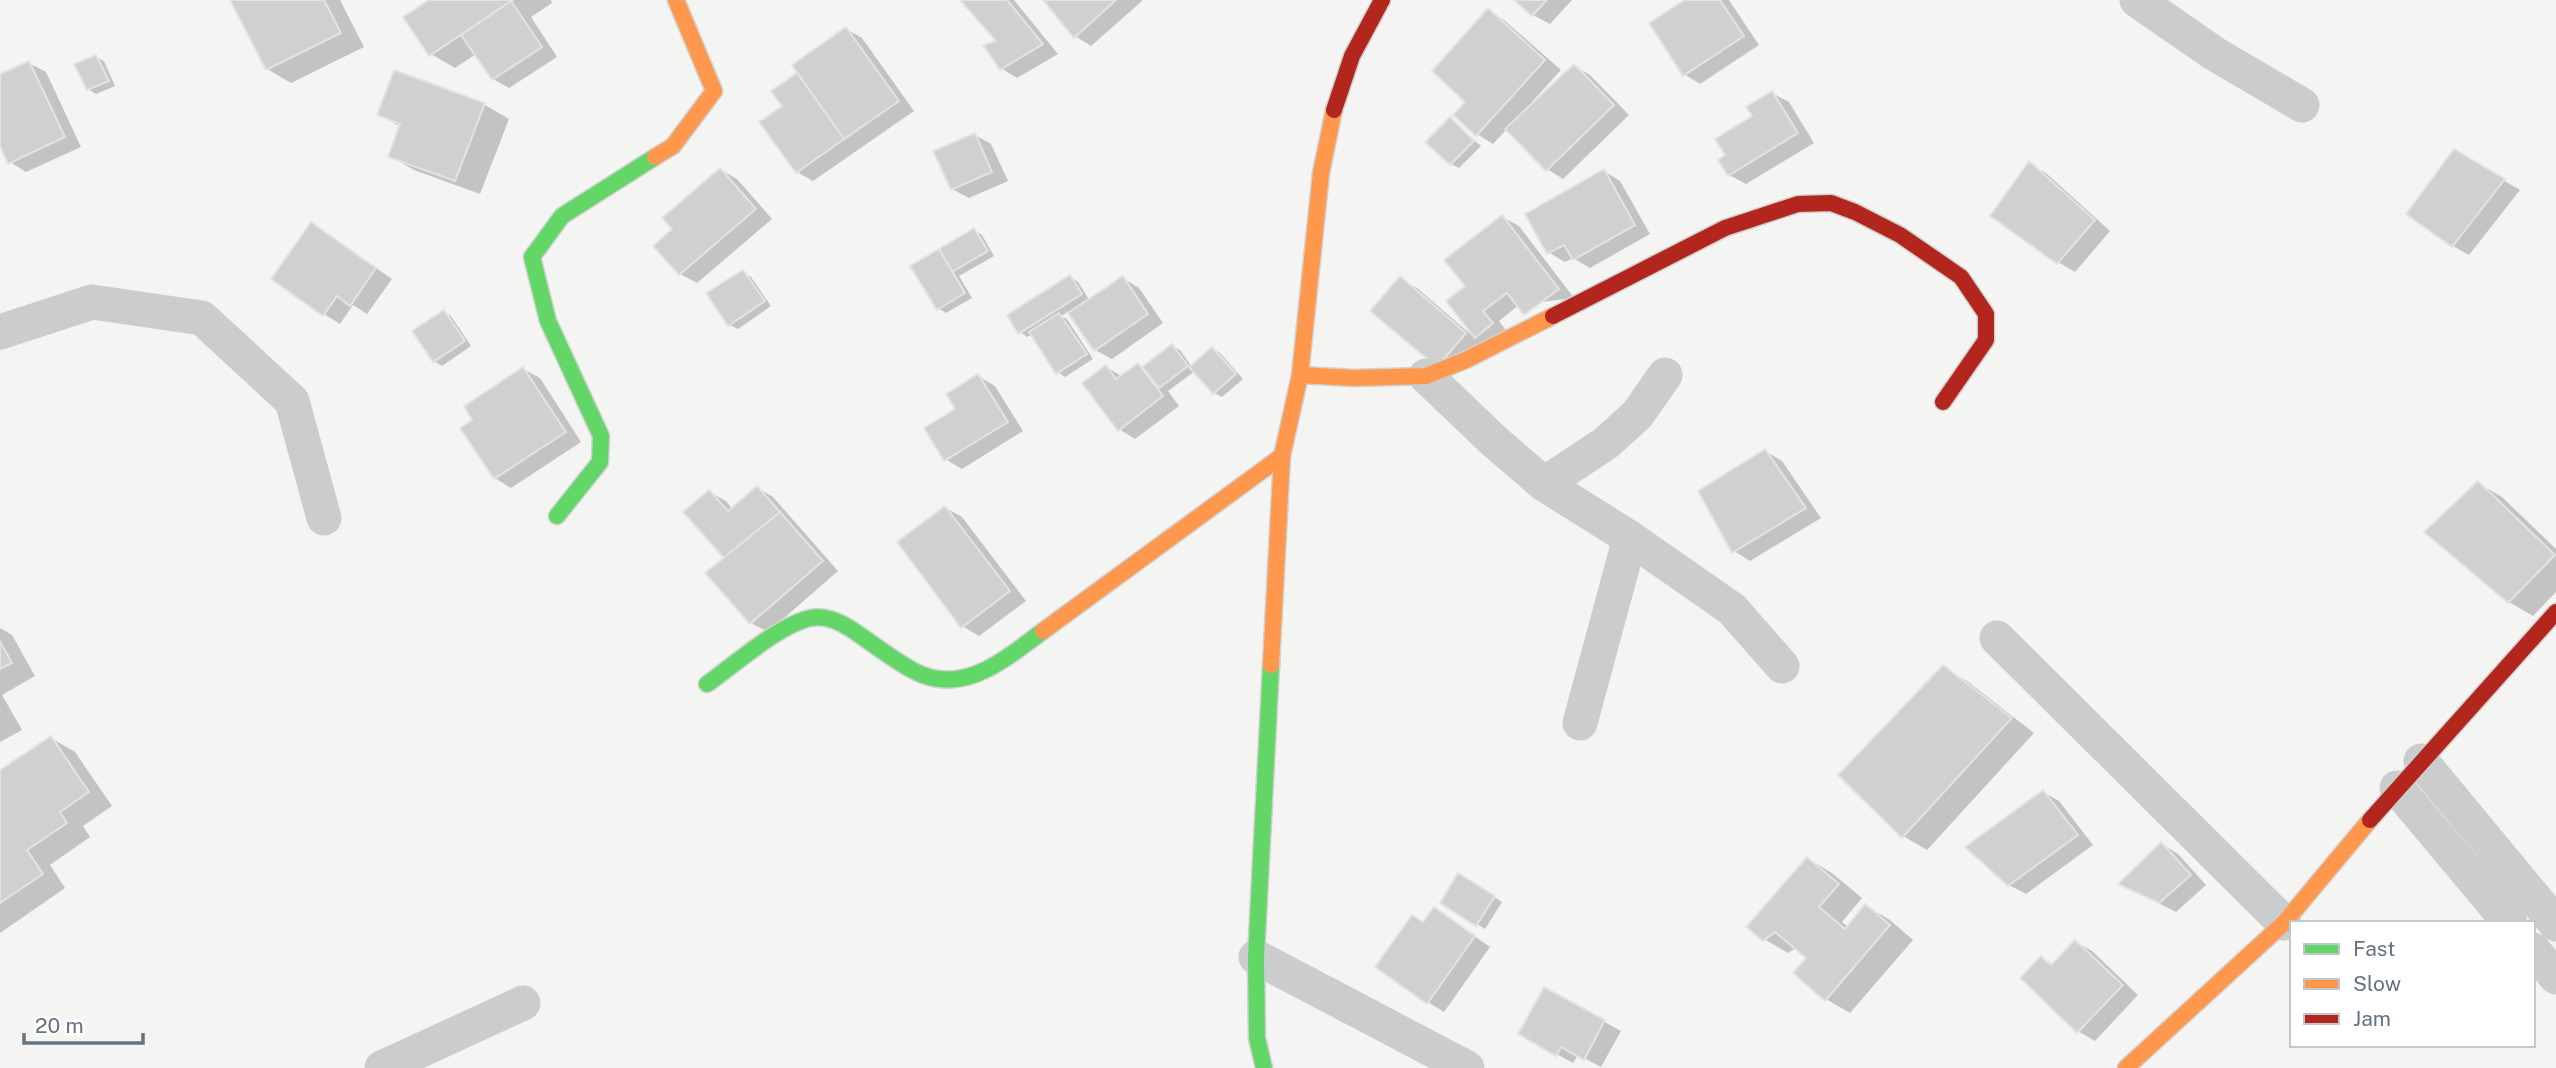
<svg xmlns="http://www.w3.org/2000/svg" width="2556" height="1068" viewBox="0 0 2556 1068" font-family="'Public Sans',sans-serif">
<style>
.shadow{fill:#0003}
.building{fill:#cfd0d0;stroke:#e3e3e2;stroke-width:2}
.lines{fill:none;stroke-linecap:round;stroke-linejoin:round}
.fast-casing{stroke:#d0d2d2;stroke-width:19}
.slow-casing{stroke:#d0d2d2;stroke-width:19}
.jam-casing{stroke:#d0d2d2;stroke-width:19}
.street{stroke:#cbcccd;stroke-width:35}
.fast{stroke:#63d668;stroke-width:16}
.slow{stroke:#ff974d;stroke-width:16}
.jam{stroke:#b3261e;stroke-width:16}
</style>
<rect width="100%" height="100%" fill="#f4f4f2"/>
<g class="shadow">
<path d="M 232,0 L 340,0 L 364,47 L 291,83 L 267,69 Z"/>
<path d="M 432,0 L 551,0 L 552,3 L 531,17 L 557,57 L 509,88 L 493,79 L 476,54 L 455,68 L 431,54 Z"/>
<path d="M 962,0 L 1014,0 L 1058,54 L 1017,78 L 1001,68 L 999,41 Z"/>
<path d="M 1046,0 L 1142,0 L 1142,1 L 1091,46 L 1075,36 Z"/>
<path d="M 1517,0 L 1572,0 L 1550,24 L 1533,15 Z"/>
<path d="M 1689,0 L 1729,0 L 1759,45 L 1700,84 L 1684,74 Z"/>
<path d="M 1488,10 L 1504,20 L 1561,70 L 1531,103 L 1533,105 L 1574,66 L 1590,75 L 1629,115 L 1563,179 L 1547,169 L 1507,129 L 1493,144 L 1477,134 L 1467,101 Z"/>
<path d="M 846,29 L 862,38 L 914,111 L 813,181 L 797,172 L 785,106 L 774,92 L 800,73 Z"/>
<path d="M 96,57 L 104,61 L 115,86 L 96,94 L 88,89 Z"/>
<path d="M 29,63 L 46,72 L 81,147 L 26,172 L 10,162 L 0,141 L 0,76 Z"/>
<path d="M 395,72 L 485,105 L 509,119 L 480,194 L 414,170 L 390,156 L 401,127 L 379,115 Z"/>
<path d="M 1772,93 L 1789,102 L 1814,143 L 1746,184 L 1729,175 L 1727,156 Z"/>
<path d="M 1450,119 L 1481,146 L 1459,168 L 1451,164 Z"/>
<path d="M 975,135 L 991,144 L 1008,181 L 969,198 L 952,189 Z"/>
<path d="M 2454,151 L 2520,190 L 2469,255 L 2453,246 Z"/>
<path d="M 2029,164 L 2046,173 L 2110,231 L 2075,272 L 2058,262 Z"/>
<path d="M 721,170 L 737,179 L 772,219 L 697,283 L 680,274 L 674,229 Z"/>
<path d="M 1604,171 L 1620,181 L 1650,234 L 1590,268 L 1573,258 L 1565,262 L 1548,252 Z"/>
<path d="M 1502,217 L 1519,226 L 1574,298 L 1519,305 L 1499,321 L 1508,333 L 1454,375 L 1400,279 L 1417,288 L 1475,338 L 1467,287 Z"/>
<path d="M 312,224 L 392,279 L 367,314 L 353,305 L 340,324 L 324,314 Z"/>
<path d="M 974,230 L 982,235 L 994,256 L 959,276 L 972,298 L 946,313 L 938,308 L 913,267 Z"/>
<path d="M 743,273 L 751,277 L 771,306 L 738,329 L 730,325 Z"/>
<path d="M 1070,277 L 1078,282 L 1090,301 L 1123,278 L 1139,288 L 1163,323 L 1112,359 L 1095,350 L 1069,311 L 1061,316 L 1067,319 L 1093,359 L 1065,377 L 1058,372 L 1033,334 L 1027,337 L 1020,332 Z"/>
<path d="M 444,312 L 451,316 L 471,346 L 442,366 L 434,361 Z"/>
<path d="M 1172,346 L 1180,350 L 1192,367 L 1213,349 L 1220,353 L 1243,379 L 1222,397 L 1214,393 L 1195,371 L 1168,391 L 1179,406 L 1135,439 L 1119,429 L 1106,367 L 1123,377 L 1138,365 L 1143,368 Z"/>
<path d="M 523,369 L 540,378 L 581,442 L 511,488 L 495,478 L 475,421 Z"/>
<path d="M 978,376 L 995,386 L 1023,431 L 962,469 L 945,459 L 958,409 Z"/>
<path d="M 1765,451 L 1782,461 L 1821,518 L 1750,561 L 1734,551 Z"/>
<path d="M 2478,483 L 2502,497 L 2556,549 L 2556,592 L 2533,616 L 2509,602 Z"/>
<path d="M 757,488 L 773,497 L 838,571 L 768,632 L 751,623 L 726,558 L 709,492 L 726,501 L 732,509 Z"/>
<path d="M 946,508 L 962,517 L 1026,601 L 979,636 L 962,626 Z"/>
<path d="M 0,628 L 12,635 L 35,676 L 2,695 L 22,730 L 0,742 Z"/>
<path d="M 1943,668 L 1967,681 L 2034,733 L 1927,850 L 1903,836 L 1841,775 Z"/>
<path d="M 51,738 L 75,752 L 112,806 L 83,826 L 90,837 L 50,865 L 65,888 L 0,933 L 0,772 Z"/>
<path d="M 2043,792 L 2059,801 L 2093,845 L 2026,894 L 2009,885 Z"/>
<path d="M 2162,844 L 2178,854 L 2206,885 L 2176,912 L 2121,884 Z"/>
<path d="M 1808,859 L 1832,873 L 1862,898 L 1842,922 L 1848,927 L 1866,906 L 1890,920 L 1913,940 L 1850,1013 L 1826,999 L 1808,958 L 1796,948 L 1788,953 L 1764,939 Z"/>
<path d="M 1459,875 L 1502,902 L 1485,929 L 1442,903 Z"/>
<path d="M 1450,919 L 1490,947 L 1444,1012 L 1428,1002 L 1424,924 Z"/>
<path d="M 2076,942 L 2092,951 L 2138,995 L 2095,1041 L 2078,1031 L 2042,958 L 2054,965 Z"/>
<path d="M 1545,989 L 1621,1031 L 1601,1067 L 1578,1055 L 1573,1063 L 1520,1034 Z"/>
</g>
<g class="building">
<path d="M 230,0 L 324,0 L 341,33 L 266,70 Z"/>
<path d="M 429,0 L 513,0 L 429,56 L 403,17 Z"/>
<path d="M 960,0 L 1007,0 L 1043,44 L 1000,70 L 983,45 L 996,41 Z"/>
<path d="M 1043,0 L 1116,0 L 1074,38 Z"/>
<path d="M 1514,0 L 1547,0 L 1532,16 Z"/>
<path d="M 1685,0 L 1720,0 L 1744,36 L 1683,76 L 1649,23 Z"/>
<path d="M 511,1 L 542,47 L 492,80 L 461,35 Z"/>
<path d="M 1488,8 L 1545,60 L 1476,136 L 1453,115 L 1465,102 L 1432,71 Z"/>
<path d="M 846,27 L 899,101 L 844,139 L 792,65 Z"/>
<path d="M 96,55 L 109,81 L 87,90 L 74,64 Z"/>
<path d="M 29,61 L 65,137 L 8,164 L 0,146 L 0,74 Z"/>
<path d="M 1574,64 L 1614,105 L 1546,171 L 1505,129 Z"/>
<path d="M 394,70 L 485,103 L 455,181 L 388,157 L 400,124 L 377,115 Z"/>
<path d="M 797,73 L 844,139 L 796,173 L 759,122 L 782,106 L 771,91 Z"/>
<path d="M 1772,91 L 1798,133 L 1728,176 L 1718,160 L 1725,155 L 1715,139 L 1752,116 L 1746,107 Z"/>
<path d="M 1450,117 L 1474,141 L 1450,165 L 1425,142 Z"/>
<path d="M 975,133 L 992,172 L 951,190 L 933,151 Z"/>
<path d="M 2454,149 L 2505,179 L 2452,247 L 2406,214 Z"/>
<path d="M 2029,161 L 2095,220 L 2057,264 L 1990,216 Z"/>
<path d="M 720,168 L 756,209 L 679,275 L 653,246 L 672,229 L 662,218 Z"/>
<path d="M 1604,169 L 1635,225 L 1573,260 L 1564,245 L 1547,254 L 1525,214 Z"/>
<path d="M 1502,215 L 1559,289 L 1524,315 L 1507,293 L 1483,311 L 1493,323 L 1475,338 L 1446,301 L 1465,286 L 1444,260 Z"/>
<path d="M 311,222 L 376,268 L 350,306 L 337,296 L 323,316 L 271,279 Z"/>
<path d="M 974,228 L 988,251 L 952,272 L 939,249 Z"/>
<path d="M 939,249 L 965,293 L 937,310 L 910,266 Z"/>
<path d="M 743,270 L 765,301 L 728,326 L 706,293 Z"/>
<path d="M 1070,275 L 1082,294 L 1018,334 L 1007,315 Z"/>
<path d="M 1123,276 L 1148,314 L 1094,351 L 1068,313 Z"/>
<path d="M 1400,276 L 1466,333 L 1437,367 L 1370,311 Z"/>
<path d="M 444,310 L 465,341 L 433,362 L 412,331 Z"/>
<path d="M 1059,313 L 1087,354 L 1056,374 L 1029,332 Z"/>
<path d="M 1172,344 L 1188,366 L 1159,388 L 1142,367 Z"/>
<path d="M 1212,347 L 1236,374 L 1213,394 L 1189,367 Z"/>
<path d="M 1138,363 L 1163,396 L 1118,431 L 1082,383 L 1106,365 L 1116,379 Z"/>
<path d="M 523,367 L 566,432 L 494,479 L 460,428 L 472,420 L 464,406 Z"/>
<path d="M 978,374 L 1008,422 L 944,461 L 924,428 L 955,409 L 946,394 Z"/>
<path d="M 1765,449 L 1806,508 L 1732,553 L 1698,491 Z"/>
<path d="M 2478,481 L 2555,555 L 2508,603 L 2424,532 Z"/>
<path d="M 757,486 L 780,512 L 724,558 L 683,512 L 709,490 L 728,511 Z"/>
<path d="M 945,506 L 1010,591 L 961,628 L 897,542 Z"/>
<path d="M 780,512 L 823,561 L 750,624 L 705,573 Z"/>
<path d="M 0,641 L 12,663 L 0,669 Z"/>
<path d="M 1943,665 L 2012,718 L 1902,838 L 1838,775 Z"/>
<path d="M 51,736 L 89,792 L 60,812 L 67,823 L 27,850 L 43,874 L 0,903 L 0,770 Z"/>
<path d="M 2043,790 L 2078,835 L 2008,886 L 1965,847 Z"/>
<path d="M 2161,842 L 2191,875 L 2159,903 L 2118,884 Z"/>
<path d="M 1807,857 L 1839,884 L 1819,907 L 1845,929 L 1865,904 L 1890,925 L 1825,1001 L 1793,973 L 1806,958 L 1775,932 L 1763,941 L 1746,927 Z"/>
<path d="M 1458,873 L 1495,896 L 1476,926 L 1440,903 Z"/>
<path d="M 1434,907 L 1475,936 L 1427,1004 L 1375,967 L 1412,915 L 1423,922 Z"/>
<path d="M 2075,940 L 2123,985 L 2077,1033 L 2020,978 L 2041,956 L 2051,965 Z"/>
<path d="M 1544,987 L 1605,1020 L 1584,1060 L 1561,1047 L 1556,1056 L 1518,1034 Z"/>
</g>
<g class="lines">
<defs>
<g id="fast">
<path d="M 557,516 L 600,462 L 601,436 L 548,321 L 532,257 L 562,216 L 655,157"/>
<path d="M 707,684 C 734,665 780,624 811,618 C 825,615 840,622 851,629 C 872,643 892,659 914,671 C 963,697 1005,659 1043,631"/>
<path d="M 1264,1068 L 1257,1038 L 1256,957 L 1271,665"/>
</g>
<g id="slow">
<path d="M 655,157 L 673,146 L 714,91 L 676,0"/>
<path d="M 1300,375 L 1354,378 L 1426,376 L 1466,360 L 1553,316"/>
<path d="M 1043,631 L 1282,456"/>
<path d="M 1271,665 L 1282,456 L 1300,375 L 1321,173 L 1334,110"/>
<path d="M 2126,1068 L 2284,923 L 2370,820"/>
</g>
<g id="jam">
<path d="M 1334,110 L 1352,56 L 1382,0"/>
<path d="M 1553,316 L 1725,228 L 1798,204 L 1831,203 L 1855,212 L 1900,235 L 1961,277 L 1986,314 L 1986,340 L 1943,402"/>
<path d="M 2370,820 L 2556,612"/>
</g>
</defs>
<use href="#fast" class="fast-casing"/>
<use href="#slow" class="slow-casing"/>
<use href="#jam" class="jam-casing"/>
<g class="street">
<path d="M 2137,0 L 2215,54 L 2302,105"/>
<path d="M 0,332 L 92,302 L 202,318 L 292,401 L 324,518"/>
<path d="M 1426,376 L 1494,441 L 1544,484 L 1630,538 L 1732,609 L 1782,666"/>
<path d="M 1544,484 L 1606,443 L 1637,415 L 1665,375"/>
<path d="M 1997,638 L 2284,923"/>
<path d="M 1580,723 L 1630,538"/>
<path d="M 2421,761 L 2556,924"/>
<path d="M 2397,788 L 2510,923"/>
<path d="M 2533,950 L 2556,977"/>
<path d="M 1256,957 L 1467,1068"/>
<path d="M 382,1068 L 523,1003"/>
</g>
<use href="#fast" class="fast"/>
<use href="#slow" class="slow"/>
<use href="#jam" class="jam"/>
</g>
<rect x="2290" y="921" width="245" height="126" fill="#ffffff" stroke="#c1c7cd" stroke-width="2"/>
<rect x="2304" y="944" width="35" height="10" fill="#63d668" stroke="#c1c7cd" stroke-width="2"/>
<text x="2353" y="956" font-size="21" fill="#647282">Fast</text>
<rect x="2304" y="979" width="35" height="10" fill="#ff974d" stroke="#c1c7cd" stroke-width="2"/>
<text x="2353" y="991" font-size="21" fill="#647282">Slow</text>
<rect x="2304" y="1014" width="35" height="10" fill="#b3261e" stroke="#c1c7cd" stroke-width="2"/>
<text x="2353" y="1026" font-size="21" fill="#647282">Jam</text>
<path d="M24 1033v10h119v-10" fill="none" stroke="#647282" stroke-width="3.5"/>
<text x="35" y="1033" font-size="21" fill="#647282" stroke="#ffffff" stroke-width="5" paint-order="stroke">20 m</text>
</svg>
